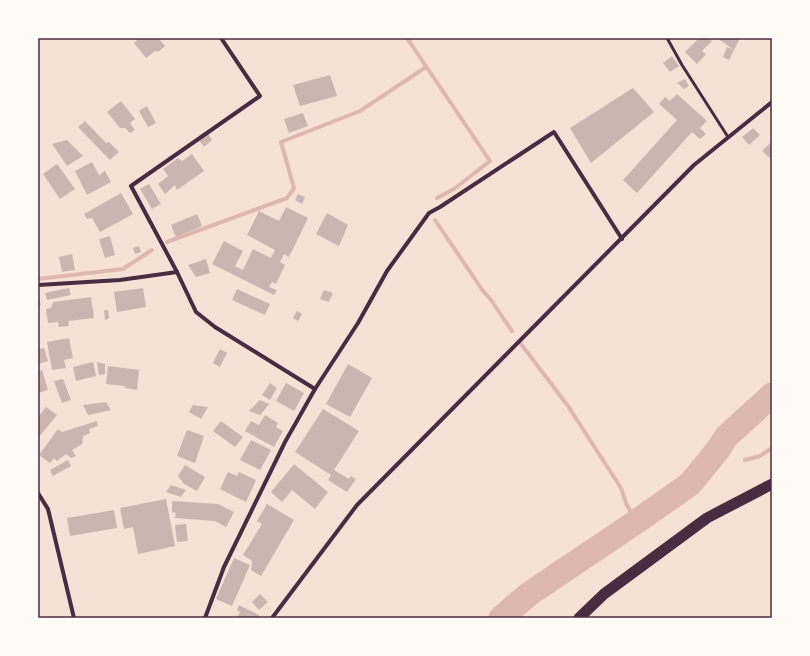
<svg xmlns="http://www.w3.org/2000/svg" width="810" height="656" viewBox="0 0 810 656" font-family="Lora,serif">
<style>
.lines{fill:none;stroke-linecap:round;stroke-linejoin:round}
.stream{stroke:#dcb8b0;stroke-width:4}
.river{stroke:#dcb8b0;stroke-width:25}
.building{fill:#ccb4b1}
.service{stroke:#4a2c40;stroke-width:3}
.minor{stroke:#4a2c40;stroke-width:4}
.trunk{stroke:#4a2c40;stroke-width:11}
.neatline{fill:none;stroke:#4a2c40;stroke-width:1.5}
</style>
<rect width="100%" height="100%" fill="#f7e1d7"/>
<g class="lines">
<g class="stream">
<path d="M 407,38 L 490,161 L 454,189 L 437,198"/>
<path d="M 435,220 L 483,291 L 491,300 L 512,331"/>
<path d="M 167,242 L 287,198 L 294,188 L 281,142 L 360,111 L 426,67"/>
<path d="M 38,279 L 123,269 L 152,250"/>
<path d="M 521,344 L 568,406 L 621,488 L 626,503 L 636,522"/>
<path d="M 745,460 L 760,456 L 772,448"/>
</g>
<path class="river" d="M 501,618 L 529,594 L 636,522 L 690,484 L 717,451 L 727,436 L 772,395"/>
</g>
<g class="building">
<path d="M 136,38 L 147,38 L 149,40 L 150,38 L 158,38 L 165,46 L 158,52 L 155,51 L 146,58 L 134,43 L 137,40 Z"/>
<path d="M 699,38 L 709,38 L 712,41 L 702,51 L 706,54 L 697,64 L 685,52 Z"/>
<path d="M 717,38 L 740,38 L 729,60 L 723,57 L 727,47 L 734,50 Z"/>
<path d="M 672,56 L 679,66 L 670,72 L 663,63 Z"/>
<path d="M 330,75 L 337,96 L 300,106 L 293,85 Z"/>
<path d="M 685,79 L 689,86 L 684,89 L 677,83 Z"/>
<path d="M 633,88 L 654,112 L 591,163 L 570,128 Z"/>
<path d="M 677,94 L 707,121 L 700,128 L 706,134 L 700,139 L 692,132 L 637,193 L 623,180 L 677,120 L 659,104 L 665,97 L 670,101 Z"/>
<path d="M 121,101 L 135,119 L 130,123 L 135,130 L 130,133 L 125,128 L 120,128 L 107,112 Z"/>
<path d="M 147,106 L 156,123 L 148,127 L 139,111 Z"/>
<path d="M 303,113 L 308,126 L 289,133 L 284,119 Z"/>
<path d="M 85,121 L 106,143 L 109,142 L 119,152 L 110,160 L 78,127 Z"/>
<path d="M 753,128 L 760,135 L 749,145 L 742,137 Z"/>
<path d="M 207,132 L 212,140 L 204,147 L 199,140 Z"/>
<path d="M 67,140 L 83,156 L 67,166 L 52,144 Z"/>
<path d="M 772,141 L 772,160 L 762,151 Z"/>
<path d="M 192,154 L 204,171 L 177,190 L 175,185 L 165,194 L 158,184 L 168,176 L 163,169 L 178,158 L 182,161 Z"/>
<path d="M 92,162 L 99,175 L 105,171 L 111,182 L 87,195 L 75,171 Z"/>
<path d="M 57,164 L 75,189 L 60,199 L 43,174 Z"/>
<path d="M 149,184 L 161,204 L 152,209 L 140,189 Z"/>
<path d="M 121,193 L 133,214 L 100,232 L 92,218 L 87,219 L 84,214 Z"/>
<path d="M 298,194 L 305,197 L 302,204 L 295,200 Z"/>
<path d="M 286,207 L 308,218 L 289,257 L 284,254 L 280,262 L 285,265 L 276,284 L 272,282 L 269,287 L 277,290 L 274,295 L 212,264 L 224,241 L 243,251 L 235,266 L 243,270 L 253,249 L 271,258 L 275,250 L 247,235 L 259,211 L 279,221 Z"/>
<path d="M 327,213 L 348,225 L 339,246 L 316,234 Z"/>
<path d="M 197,214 L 202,226 L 176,237 L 171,225 Z"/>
<path d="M 110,236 L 115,255 L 105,258 L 99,239 Z"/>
<path d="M 139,246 L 141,252 L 135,254 L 133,248 Z"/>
<path d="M 72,254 L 75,270 L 62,272 L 59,257 Z"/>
<path d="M 206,259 L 210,273 L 196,277 L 188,265 Z"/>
<path d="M 69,288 L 71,295 L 47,300 L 45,293 Z"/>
<path d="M 143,288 L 146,307 L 117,312 L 114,292 Z"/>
<path d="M 237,289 L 270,304 L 265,315 L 232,300 Z"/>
<path d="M 324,290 L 333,293 L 329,302 L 320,299 Z"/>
<path d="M 38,296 L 41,305 L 38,306 Z"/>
<path d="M 91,297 L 94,318 L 68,321 L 69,326 L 59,327 L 58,322 L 48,323 L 46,309 L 51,308 L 53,302 Z"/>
<path d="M 104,310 L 108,310 L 109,318 L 105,320 Z"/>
<path d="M 297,311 L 302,314 L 298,321 L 293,318 Z"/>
<path d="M 69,338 L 73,358 L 64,360 L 66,368 L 52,370 L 47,342 Z"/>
<path d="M 44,348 L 48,361 L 38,364 L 38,349 Z"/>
<path d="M 220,349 L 227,353 L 220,367 L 213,363 Z"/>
<path d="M 93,362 L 96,376 L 76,381 L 73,367 Z"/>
<path d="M 97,362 L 105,364 L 105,374 L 99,375 Z"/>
<path d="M 348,364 L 372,378 L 350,417 L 326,404 Z"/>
<path d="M 108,366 L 139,370 L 137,390 L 125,388 L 124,386 L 106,384 Z"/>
<path d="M 42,370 L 48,390 L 38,393 L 38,371 Z"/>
<path d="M 63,379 L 71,400 L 62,403 L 54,381 Z"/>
<path d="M 270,383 L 277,388 L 270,400 L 262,395 Z"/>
<path d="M 286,383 L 304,393 L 294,411 L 276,401 Z"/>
<path d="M 260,400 L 269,404 L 260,415 L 249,411 Z"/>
<path d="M 106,402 L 111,410 L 88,415 L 83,405 Z"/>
<path d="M 193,405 L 208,407 L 201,419 L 189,412 Z"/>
<path d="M 46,407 L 57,415 L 38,438 L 38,417 Z"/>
<path d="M 323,409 L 359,431 L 334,470 L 349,479 L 351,476 L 356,479 L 347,492 L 328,480 L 331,475 L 295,452 Z"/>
<path d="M 265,415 L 278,423 L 276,427 L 283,431 L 274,447 L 245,431 L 251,421 L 259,425 Z"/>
<path d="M 97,421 L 98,426 L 89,429 L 90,433 L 83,436 L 82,444 L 72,450 L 76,456 L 71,458 L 66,454 L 57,461 L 54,458 L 50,463 L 39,455 L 58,429 L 62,432 Z"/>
<path d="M 221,421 L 243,437 L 235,447 L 213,431 Z"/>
<path d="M 187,430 L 204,436 L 195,463 L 177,456 Z"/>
<path d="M 251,440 L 271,450 L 260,470 L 240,460 Z"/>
<path d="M 68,460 L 71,466 L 53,476 L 50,470 Z"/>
<path d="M 294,464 L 328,492 L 315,509 L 292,490 L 282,502 L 271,492 Z"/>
<path d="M 185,465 L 205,477 L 197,491 L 184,484 L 178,476 Z"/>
<path d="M 228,472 L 237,476 L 239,472 L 256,480 L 246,502 L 220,489 Z"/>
<path d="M 171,485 L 186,490 L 181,497 L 166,492 Z"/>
<path d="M 166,499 L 175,546 L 138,554 L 133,527 L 124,529 L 120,508 Z"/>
<path d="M 172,501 L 218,504 L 234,512 L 226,527 L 215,521 L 175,518 L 176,513 L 172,512 Z"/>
<path d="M 267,504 L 294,520 L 261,576 L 251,570 L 252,561 L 243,555 L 262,524 L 257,521 Z"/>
<path d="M 114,510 L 117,528 L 70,536 L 67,518 Z"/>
<path d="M 186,524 L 188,541 L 177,542 L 175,525 Z"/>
<path d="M 234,558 L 250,565 L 232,606 L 216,599 Z"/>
<path d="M 260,594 L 268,602 L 259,610 L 252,602 Z"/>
<path d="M 239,605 L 259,615 L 258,618 L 237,618 L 240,612 L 237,610 Z"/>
</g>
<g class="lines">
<path class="service" d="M 667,38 L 682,65 L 728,137"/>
<g class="minor">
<path d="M 221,38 L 260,96 L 131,186 L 177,272 L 196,312 L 215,327 L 315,389"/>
<path d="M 38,285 L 120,280 L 177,272"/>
<path d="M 38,493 L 48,509 L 74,618"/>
<path d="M 205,618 L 224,567 L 285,442 L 315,389 L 358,323 L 387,271 L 429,213 L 440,207 L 554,132 L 622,239"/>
<path d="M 272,618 L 357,505 L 694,165 L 772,102"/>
</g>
<path class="trunk" d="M 579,618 L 604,594 L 707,518 L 772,484"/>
</g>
<rect width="810" height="656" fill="none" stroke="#fffaf5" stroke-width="78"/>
<rect x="39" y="39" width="732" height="578" class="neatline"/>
</svg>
